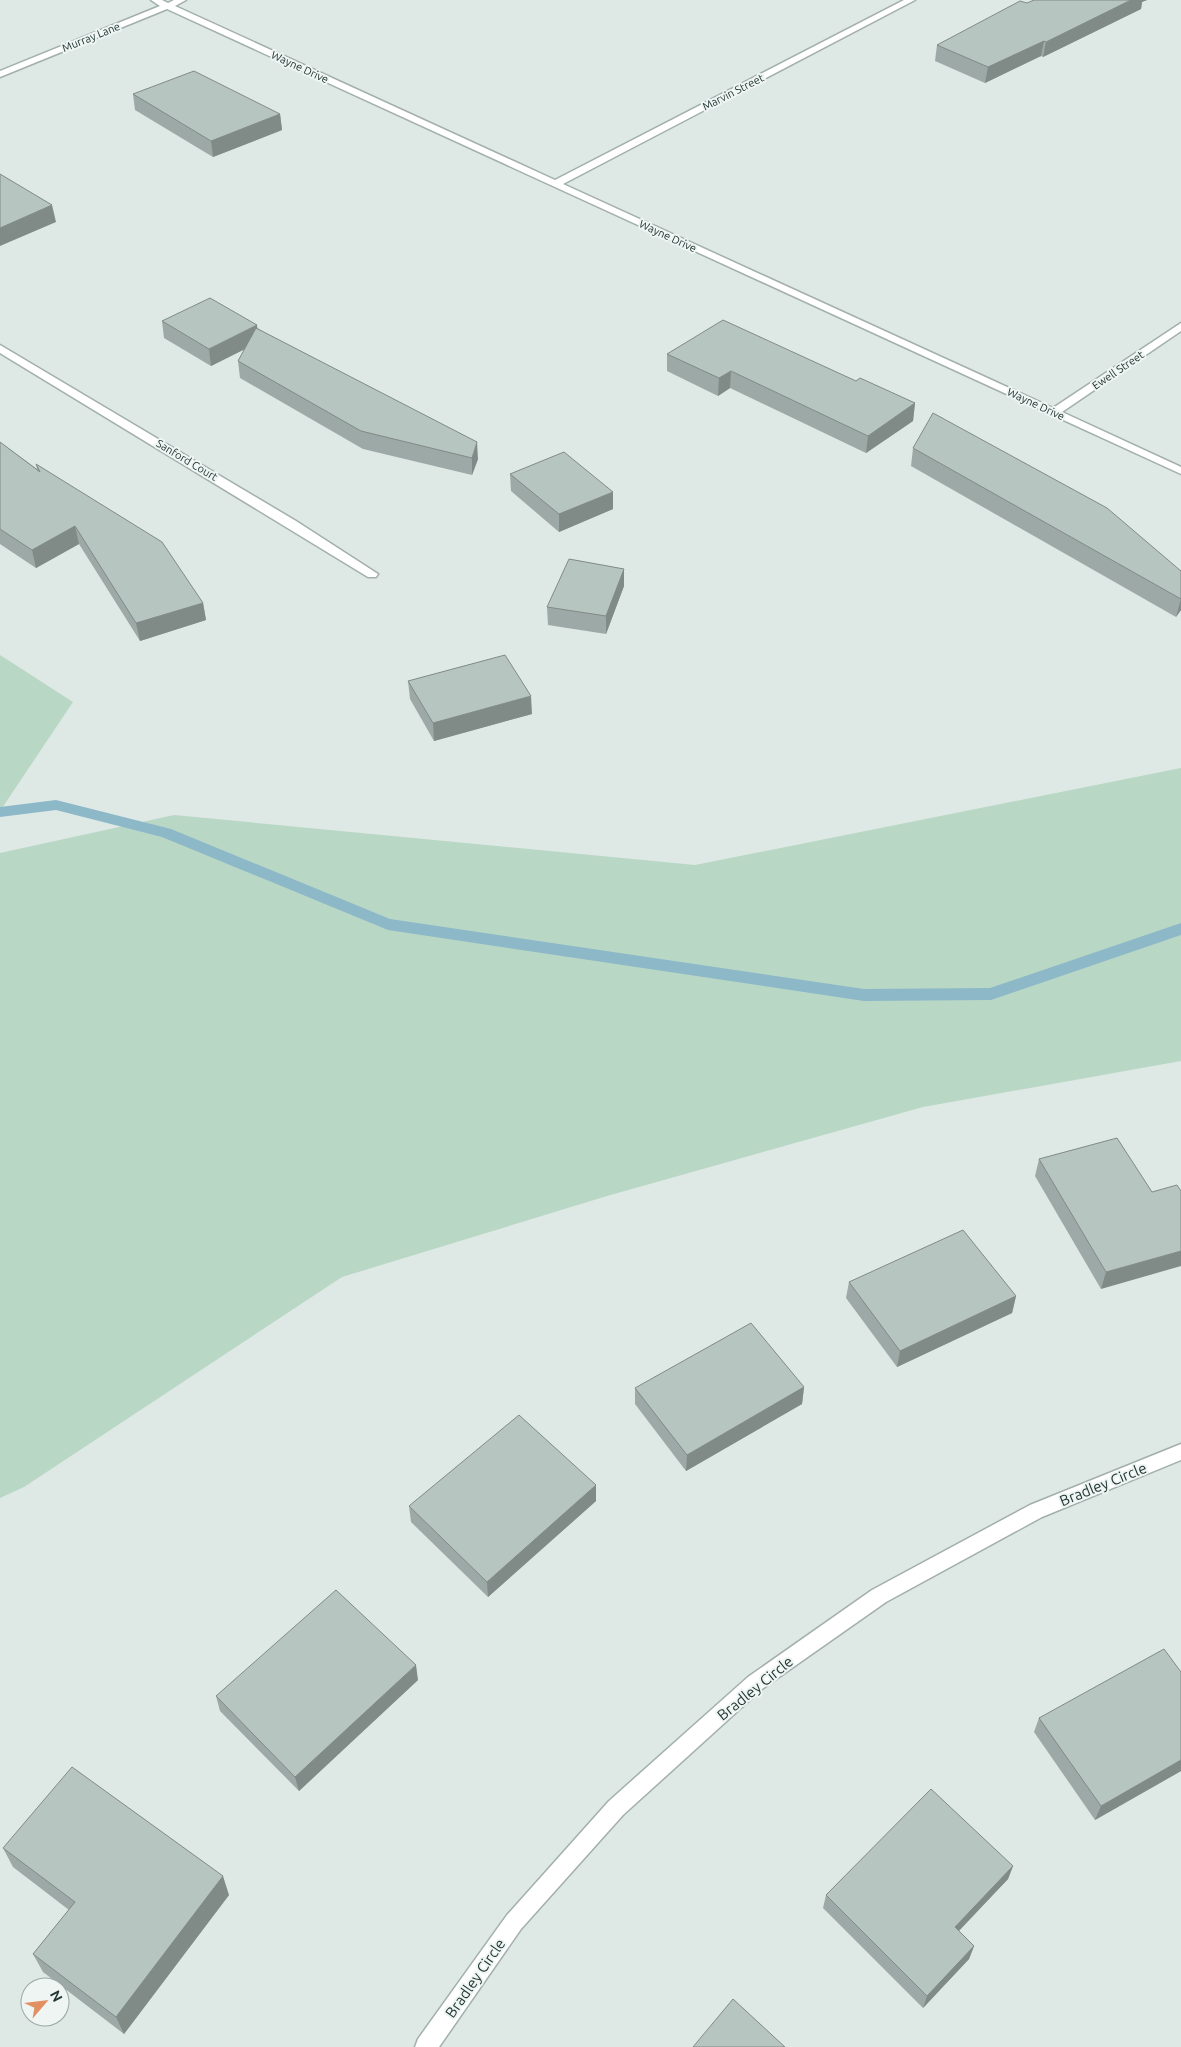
<svg xmlns="http://www.w3.org/2000/svg" width="1181" height="2047" viewBox="0 0 1181 2047" font-family="Ubuntu,sans-serif">
<style>
.green{fill:#b9d7c5}
.lines{fill:none;stroke-linecap:round;stroke-linejoin:round}
.stream{fill:#8cb8c8;fill-rule:evenodd}
.minor-casing{stroke:#a2afac;stroke-width:3}
.minor{fill:#fff;fill-rule:evenodd}
.wall{fill:#9da9a6}
.shaded-wall{fill:#808a87}
.building{fill:#b7c5c1;stroke:#808a87}
.labels{text-anchor:middle;dominant-baseline:central;stroke-width:4;stroke-linejoin:round;paint-order:stroke}
.far-street-label{font-size:11px;fill:#223633;stroke:#eef5f3}
.near-street-label{font-size:15px;fill:#223633;stroke:#eef5f3}
</style>
<rect width="100%" height="100%" fill="#dee8e5"/>
<g class="green">
<path d="M 0,655 L 73,702 L 0,811 Z"/>
<path d="M 1181,768 L 1181,1061 L 923,1107 L 607,1196 L 342,1277 L 24,1487 L 0,1498 L 0,853 L 174,815 L 695,865 Z"/>
</g>
<g class="lines">
<path class="stream" d="M 56,800 L 171,829 L 390,919 L 864,989 L 990,988 L 1181,923 L 1181,935 L 991,1000 L 864,1001 L 388,930 L 162,837 L 56,810 L 0,817 L 0,807 Z"/>
<defs>
<g id="minor">
<path d="M 151,0 L 162,0 L 168,3 L 174,0 L 186,0 L 175,6 L 555,180 L 904,0 L 915,0 L 563,184 L 1053,408 L 1181,323 L 1181,331 L 1062,412 L 1181,467 L 1181,474 L 167,9 L 0,77 L 0,71 L 160,6 Z"/>
<path d="M 0,345 L 296,521 L 378,574 L 376,577 L 368,577 L 0,353 Z"/>
<path d="M 1181,1444 L 1181,1460 L 1042,1517 L 886,1602 L 762,1689 L 623,1815 L 521,1929 L 439,2047 L 415,2047 L 418,2039 L 507,1915 L 609,1801 L 748,1677 L 872,1590 L 1030,1505 Z"/>
</g>
</defs>
<use href="#minor" class="minor-casing"/>
<use href="#minor" class="minor"/>
</g>
<g class="wall">
<path d="M 1034,0 L 1147,0 L 1142,2 L 1141,9 L 1043,57 L 1041,56 L 985,83 L 935,61 L 937,45 Z"/>
<path d="M 133,94 L 280,114 L 282,130 L 213,157 L 135,110 Z"/>
<path d="M 162,321 L 257,325 L 257,328 L 478,459 L 472,475 L 363,449 L 240,378 L 238,361 L 245,349 L 211,366 L 164,338 Z"/>
<path d="M 667,354 L 856,381 L 915,403 L 913,421 L 866,453 L 730,388 L 718,396 L 667,371 Z"/>
<path d="M 0,442 L 37,469 L 36,464 L 203,603 L 206,620 L 140,641 L 79,544 L 36,568 L 0,544 Z"/>
<path d="M 913,448 L 1181,571 L 1181,610 L 1176,617 L 911,466 Z"/>
<path d="M 510,474 L 613,509 L 559,532 L 511,491 Z"/>
<path d="M 624,569 L 624,586 L 606,634 L 548,625 L 547,607 Z"/>
<path d="M 408,681 L 532,714 L 434,741 L 410,699 Z"/>
<path d="M 1039,1159 L 1152,1192 L 1101,1289 L 1035,1176 Z"/>
<path d="M 849,1282 L 1016,1296 L 1012,1313 L 897,1367 L 846,1298 Z"/>
<path d="M 804,1387 L 802,1404 L 686,1471 L 635,1404 L 635,1388 Z"/>
<path d="M 596,1501 L 488,1597 L 411,1522 L 409,1506 Z"/>
<path d="M 1181,1672 L 1181,1771 L 1095,1820 L 1034,1732 L 1039,1718 Z"/>
<path d="M 418,1680 L 299,1791 L 220,1711 L 216,1696 Z"/>
<path d="M 3,1848 L 229,1895 L 124,2034 L 43,1972 L 33,1954 L 69,1910 L 13,1867 Z"/>
<path d="M 1013,1866 L 1008,1879 L 959,1931 L 974,1946 L 969,1959 L 923,2008 L 823,1908 L 826,1895 Z"/>
</g>
<g class="shaded-wall">
<path d="M 1131,0 L 1147,0 L 1142,2 L 1141,9 L 1043,57 L 1046,42 Z"/>
<path d="M 1044,41 L 1041,56 L 985,83 L 988,67 Z"/>
<path d="M 280,114 L 282,130 L 213,157 L 211,141 Z"/>
<path d="M 52,205 L 56,222 L 0,246 L 0,228 Z"/>
<path d="M 257,325 L 259,342 L 211,366 L 209,349 Z"/>
<path d="M 731,371 L 730,388 L 718,396 L 719,378 Z"/>
<path d="M 915,403 L 913,421 L 866,453 L 868,436 Z"/>
<path d="M 477,442 L 478,459 L 472,475 L 472,458 Z"/>
<path d="M 613,492 L 613,509 L 559,532 L 559,514 Z"/>
<path d="M 75,526 L 79,544 L 36,568 L 32,550 Z"/>
<path d="M 624,569 L 624,586 L 606,634 L 606,616 Z"/>
<path d="M 1181,598 L 1181,610 L 1176,617 L 1181,599 Z"/>
<path d="M 203,603 L 206,620 L 140,641 L 136,623 Z"/>
<path d="M 531,696 L 532,714 L 434,741 L 433,723 Z"/>
<path d="M 1181,1251 L 1181,1266 L 1101,1289 L 1106,1272 Z"/>
<path d="M 1016,1296 L 1012,1313 L 897,1367 L 900,1351 Z"/>
<path d="M 804,1387 L 802,1404 L 686,1471 L 687,1455 Z"/>
<path d="M 596,1485 L 596,1501 L 488,1597 L 487,1582 Z"/>
<path d="M 416,1665 L 418,1680 L 299,1791 L 295,1777 Z"/>
<path d="M 1181,1760 L 1181,1771 L 1095,1820 L 1101,1806 Z"/>
<path d="M 1013,1866 L 1008,1879 L 950,1940 L 955,1927 Z"/>
<path d="M 223,1876 L 229,1895 L 124,2034 L 116,2017 Z"/>
<path d="M 974,1946 L 969,1959 L 923,2008 L 927,1996 Z"/>
</g>
<g class="building">
<path d="M 1034,0 L 1131,0 L 1046,42 L 1044,41 L 988,67 L 937,45 L 1020,1 L 1027,3 Z"/>
<path d="M 194,71 L 280,114 L 211,141 L 133,94 Z"/>
<path d="M 0,174 L 52,205 L 0,228 Z"/>
<path d="M 210,298 L 257,325 L 209,349 L 162,321 Z"/>
<path d="M 723,320 L 856,381 L 860,378 L 915,403 L 868,436 L 731,371 L 719,378 L 667,354 Z"/>
<path d="M 256,328 L 477,442 L 472,458 L 361,431 L 238,361 Z"/>
<path d="M 933,413 L 1107,508 L 1181,571 L 1181,599 L 913,448 Z"/>
<path d="M 0,442 L 40,472 L 36,464 L 162,542 L 203,603 L 136,623 L 75,526 L 32,550 L 0,529 Z"/>
<path d="M 564,452 L 613,492 L 559,514 L 510,474 Z"/>
<path d="M 569,559 L 624,569 L 606,616 L 547,607 Z"/>
<path d="M 505,655 L 531,696 L 433,723 L 408,681 Z"/>
<path d="M 1117,1138 L 1152,1192 L 1177,1185 L 1181,1191 L 1181,1251 L 1106,1272 L 1039,1159 Z"/>
<path d="M 963,1230 L 1016,1296 L 900,1351 L 849,1282 Z"/>
<path d="M 751,1323 L 804,1387 L 687,1455 L 635,1388 Z"/>
<path d="M 519,1415 L 596,1485 L 487,1582 L 409,1506 Z"/>
<path d="M 336,1590 L 416,1665 L 295,1777 L 216,1696 Z"/>
<path d="M 1164,1649 L 1181,1672 L 1181,1760 L 1101,1806 L 1039,1718 Z"/>
<path d="M 72,1767 L 223,1876 L 116,2017 L 33,1954 L 75,1902 L 3,1848 Z"/>
<path d="M 931,1789 L 1013,1866 L 955,1927 L 974,1946 L 927,1996 L 826,1895 Z"/>
<path d="M 733,1999 L 785,2047 L 693,2047 Z"/>
</g>
<g class="labels">
<g class="far-street-label">
<text transform="translate(91 37) rotate(-22)">Murray Lane</text>
<text transform="translate(300 67) rotate(25)">Wayne Drive</text>
<text transform="translate(733 92) rotate(-27)">Marvin Street</text>
<text transform="translate(668 236) rotate(25)">Wayne Drive</text>
<text transform="translate(1118 370) rotate(-34)">Ewell Street</text>
<text transform="translate(1036 404) rotate(25)">Wayne Drive</text>
<text transform="translate(187 460) rotate(31)">Sanford Court</text>
</g>
<g class="near-street-label">
<text transform="translate(1103 1484) rotate(-22)">Bradley Circle</text>
<text transform="translate(755 1688) rotate(-39)">Bradley Circle</text>
<text transform="translate(475 1978) rotate(-55)">Bradley Circle</text>
</g>
</g>
<g transform="translate(45 2002) rotate(62)"><circle r="24" fill="#eef5f3" stroke="#9ca9a6"/>
<path d="M0-4L9 19L0 12L-9 19Z" fill="#e29062"/>
<text y="-8" font-size="14" font-weight="bold" text-anchor="middle" fill="#223633">N</text>
</g>
</svg>
